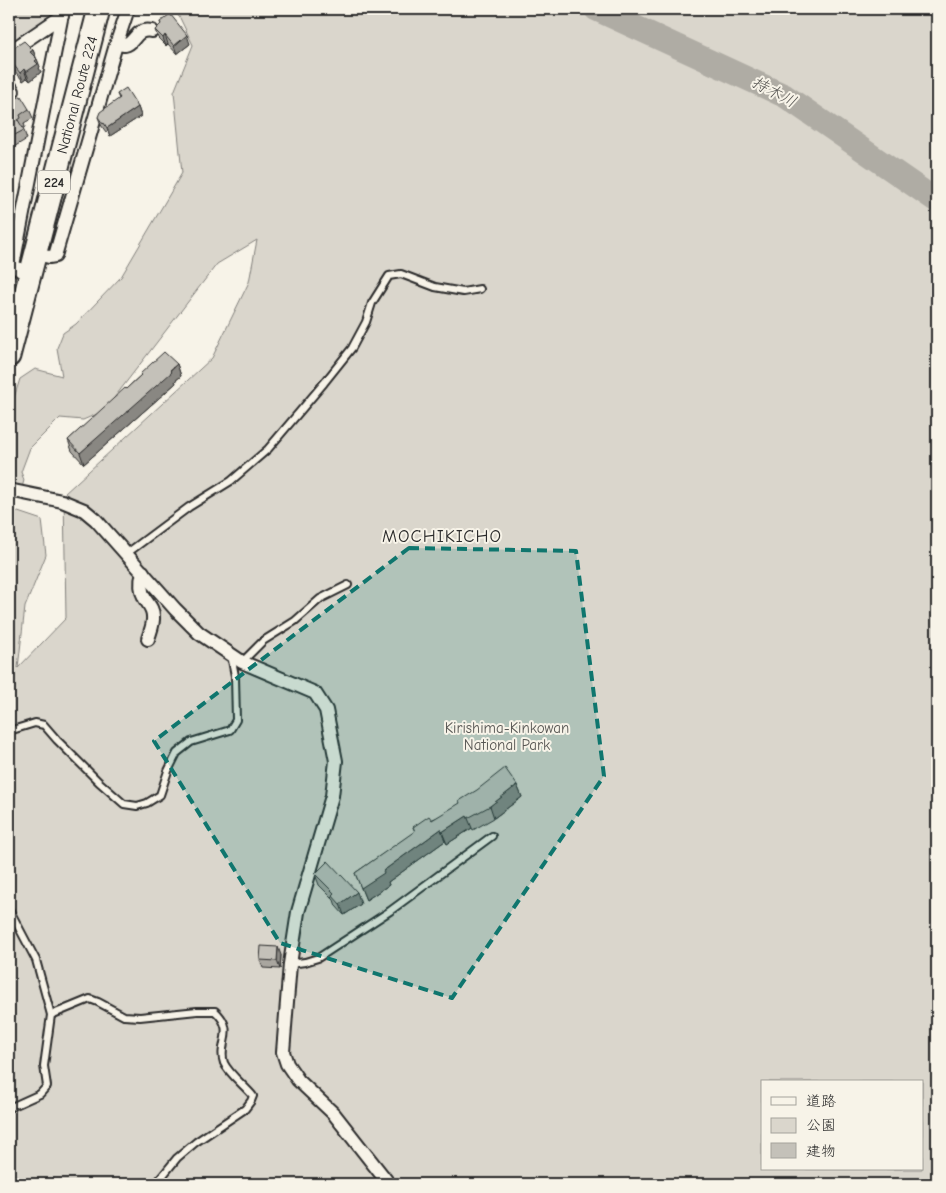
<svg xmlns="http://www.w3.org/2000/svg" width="946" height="1193" viewBox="0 0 946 1193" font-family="'Comic Neue','Klee One',sans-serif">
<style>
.green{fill:#dad6cc;stroke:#82807c;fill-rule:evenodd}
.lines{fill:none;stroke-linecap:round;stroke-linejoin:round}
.river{stroke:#afaca4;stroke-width:24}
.lane-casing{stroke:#2b2b2b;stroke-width:10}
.street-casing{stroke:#2b2b2b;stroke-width:16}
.highway-casing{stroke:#2b2b2b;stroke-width:25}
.lane{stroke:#f7f3e8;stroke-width:6}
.street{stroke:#f7f3e8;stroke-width:12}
.highway{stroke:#f7f3e8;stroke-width:21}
.wall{fill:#a9a69f;stroke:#2b2b2b}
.shaded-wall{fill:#898782;stroke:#2b2b2b}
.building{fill:#c4c1b9;stroke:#2b2b2b}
.marked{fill:#0f766e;fill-opacity:0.2;stroke:#0f766e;stroke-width:4;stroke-dasharray:10 6;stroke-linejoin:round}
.labels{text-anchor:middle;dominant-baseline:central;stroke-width:4;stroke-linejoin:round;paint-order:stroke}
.shield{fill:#f7f3e8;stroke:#686764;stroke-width:1}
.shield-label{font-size:14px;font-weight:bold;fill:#2b2b2b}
.street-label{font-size:15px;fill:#2b2b2b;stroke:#f7f3e8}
.park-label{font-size:15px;fill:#575653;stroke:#f7f3e8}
.water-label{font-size:16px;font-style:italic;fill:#53524f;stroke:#f7f3e8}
.quarter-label{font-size:18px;letter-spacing:1px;fill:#2b2b2b;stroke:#f7f3e8}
</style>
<rect width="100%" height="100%" fill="#f7f3e8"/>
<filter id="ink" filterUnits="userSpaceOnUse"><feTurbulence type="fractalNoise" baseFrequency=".02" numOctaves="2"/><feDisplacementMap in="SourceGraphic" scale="10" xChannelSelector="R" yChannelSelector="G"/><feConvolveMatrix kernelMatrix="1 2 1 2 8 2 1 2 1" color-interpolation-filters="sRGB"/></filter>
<g filter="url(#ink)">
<g class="green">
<path d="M 9,9 L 55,9 L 54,12 L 9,47 Z"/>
<path d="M 173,9 L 937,9 L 937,1184 L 9,1184 L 9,509 L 42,520 L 46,555 L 25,607 L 18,668 L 66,618 L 64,494 L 212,358 L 249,282 L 257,240 L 217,264 L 104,411 L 83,420 L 60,418 L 30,448 L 21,472 L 24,480 L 22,488 L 9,485 L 9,413 L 20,379 L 35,369 L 62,376 L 57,348 L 63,333 L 76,324 L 121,277 L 182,173 L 174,92 L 193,45 L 180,18 ZM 762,1082 L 922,1082 L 922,1169 L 762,1169 Z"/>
</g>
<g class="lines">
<path class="river" d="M 596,9 L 785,96 L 937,201"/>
<defs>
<g id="lane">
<path d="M 126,554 L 189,507 L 231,481 L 268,449 L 324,383 L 352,348 L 366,322 L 372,303 L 389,276 L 401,274 L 435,287 L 463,292 L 480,289"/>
<path d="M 242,662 L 263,641 L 295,621 L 320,599 L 348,585"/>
<path d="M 9,731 L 35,723 L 44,725 L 57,740 L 99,782 L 124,804 L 137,806 L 147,803 L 160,795 L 168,771 L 177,753 L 191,742 L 230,730 L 236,720 L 235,676 L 231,655"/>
<path d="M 9,909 L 36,960 L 51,1015 L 90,999 L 98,1002 L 124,1016 L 140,1017 L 197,1011 L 215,1011 C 237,1031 217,1044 224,1063 C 229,1074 245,1086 253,1096 L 251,1101 L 245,1109 L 196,1142 L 177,1158 L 156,1184"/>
<path d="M 290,964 L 305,962 L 318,958 L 390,911 L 492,836"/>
<path d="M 9,1108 L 40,1094 L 47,1086 L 44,1066 L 51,1015"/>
</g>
<g id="street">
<path d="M 117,44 C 118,44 124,45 125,45 C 136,43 134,28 152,31"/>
<path d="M 9,52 L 62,16"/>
<path d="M 9,85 L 13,91"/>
<path d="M 35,254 L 49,257 L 55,256 L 115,48 L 128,9"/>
<path d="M 30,277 L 13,265 L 63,9"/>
<path d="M 9,490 L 62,501 L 84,510 L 96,520 L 175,609 L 199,633 L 242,662 L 315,693 L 326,710 L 336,761 L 332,796 L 298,912 L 290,964 L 283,1052 L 287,1064 L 298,1080 L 334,1114 L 389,1184"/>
<path d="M 143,572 C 140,582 140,590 145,599 C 149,605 153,609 153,616 C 154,624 150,632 148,639"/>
</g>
<path id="highway" d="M 9,356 L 99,9"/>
</defs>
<use href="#lane" class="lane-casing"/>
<use href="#street" class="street-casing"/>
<use href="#highway" class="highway-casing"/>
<use href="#lane" class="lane"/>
<use href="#street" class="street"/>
<use href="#highway" class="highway"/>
</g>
<g class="wall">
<path d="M 160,22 L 190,44 L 177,54 L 168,44 L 166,46 L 158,38 L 155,30 L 161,25 Z"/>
<path d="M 33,50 L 40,67 L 39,68 L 41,72 L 30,81 L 27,78 L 23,81 L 9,64 L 9,51 Z"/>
<path d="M 9,90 L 15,99 L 29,109 L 33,118 L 24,123 L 25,127 L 23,128 L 27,139 L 12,148 L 9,141 Z"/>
<path d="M 117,94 L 138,107 L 141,116 L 110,136 L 108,131 L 106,132 L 101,125 L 98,117 L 119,99 Z"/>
<path d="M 177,364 L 181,376 L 175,381 L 176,383 L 84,464 L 72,451 L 68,440 L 126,389 L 141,375 L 140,374 Z"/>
<path d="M 517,785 L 522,797 L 494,818 L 473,830 L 472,828 L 447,844 L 445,841 L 388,882 L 389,885 L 366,900 L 355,873 L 415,832 L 413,827 Z"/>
<path d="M 315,874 L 361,904 L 344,915 L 336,906 L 334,900 L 319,885 Z"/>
<path d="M 281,955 L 280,969 L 263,968 L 260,960 Z"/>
</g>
<g class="shaded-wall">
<path d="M 9,32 L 12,40 L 9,43 Z"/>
<path d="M 165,35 L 168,44 L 166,46 L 163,38 Z"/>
<path d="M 187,35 L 190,44 L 177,54 L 174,46 Z"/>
<path d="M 33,50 L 36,58 L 30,52 Z"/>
<path d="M 37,59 L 40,67 L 39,68 L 41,72 L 30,81 L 26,72 L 35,61 Z"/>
<path d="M 24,69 L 27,78 L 23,81 L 20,73 Z"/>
<path d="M 138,107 L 141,116 L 110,136 L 107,128 Z"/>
<path d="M 9,203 L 12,214 L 9,217 Z"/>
<path d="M 177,364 L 181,376 L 175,381 L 176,383 L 84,464 L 80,453 Z"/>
<path d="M 517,785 L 522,797 L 494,818 L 490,806 Z"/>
<path d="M 467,816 L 472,828 L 447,844 L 442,832 Z"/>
<path d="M 441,829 L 445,841 L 388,882 L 389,885 L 366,900 L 361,888 L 383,871 Z"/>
<path d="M 357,892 L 361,904 L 344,915 L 340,904 Z"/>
<path d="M 278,947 L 281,955 L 280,969 L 277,961 Z"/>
</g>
<g class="building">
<path d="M 170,14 L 187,35 L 174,46 L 165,35 L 163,38 L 155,30 L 161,24 L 160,22 Z"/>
<path d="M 24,41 L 33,50 L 30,52 L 37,59 L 35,61 L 38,64 L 26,72 L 24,69 L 20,73 L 9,59 L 9,51 Z"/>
<path d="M 126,88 L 138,107 L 107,128 L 104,123 L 103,124 L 98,117 L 100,112 L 120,98 L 117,94 Z"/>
<path d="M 9,90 L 15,99 L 21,96 L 29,109 L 20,115 L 21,118 L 18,120 L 24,130 L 9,138 Z"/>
<path d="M 164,352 L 177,364 L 170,370 L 172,372 L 80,453 L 68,440 L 125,388 L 126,389 L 141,375 L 140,374 Z"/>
<path d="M 505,768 L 517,785 L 490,806 L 468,818 L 467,816 L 442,832 L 441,829 L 383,871 L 384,873 L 361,888 L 355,873 L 415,831 L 413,827 L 429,816 L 432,820 L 460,803 L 459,801 L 477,790 Z"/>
<path d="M 328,861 L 357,892 L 340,904 L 332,895 L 334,893 L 315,874 Z"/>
<path d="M 261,946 L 278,947 L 277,961 L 260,960 Z"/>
</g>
</g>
<path class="marked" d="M 409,548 L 576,551 L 604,776 L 452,998 L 280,943 L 154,741 Z"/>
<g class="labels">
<rect class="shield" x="38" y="170.5" width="32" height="23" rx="4"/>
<g class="shield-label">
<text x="54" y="182">224</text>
</g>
<g class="street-label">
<text transform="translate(77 95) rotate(-75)">National Route 224</text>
</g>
<g class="park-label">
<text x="507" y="728">Kirishima-Kinkowan<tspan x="507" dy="17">National Park</tspan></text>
</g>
<g class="water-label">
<text transform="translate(774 92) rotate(28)">持木川</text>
</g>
<g class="quarter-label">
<text x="442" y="536">MOCHIKICHO</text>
</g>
</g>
<rect width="946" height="1193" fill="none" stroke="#f7f3e8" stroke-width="30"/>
<rect x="15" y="15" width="916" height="1163" fill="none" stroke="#2b2b2b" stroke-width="2" filter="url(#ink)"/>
<rect x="761" y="1080" width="162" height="90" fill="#f7f3e8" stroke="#a5a39c"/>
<rect x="771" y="1097" width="25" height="8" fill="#f7f3e8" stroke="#a5a39c"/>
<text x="806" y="1106" font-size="15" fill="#2b2b2b">道路</text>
<rect x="771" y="1118" width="25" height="15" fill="#dad6cc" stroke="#a5a39c"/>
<text x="806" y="1130" font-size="15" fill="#2b2b2b">公園</text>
<rect x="771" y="1143" width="25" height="15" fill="#c4c1b9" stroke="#a5a39c"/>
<text x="806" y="1156" font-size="15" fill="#2b2b2b">建物</text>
</svg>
